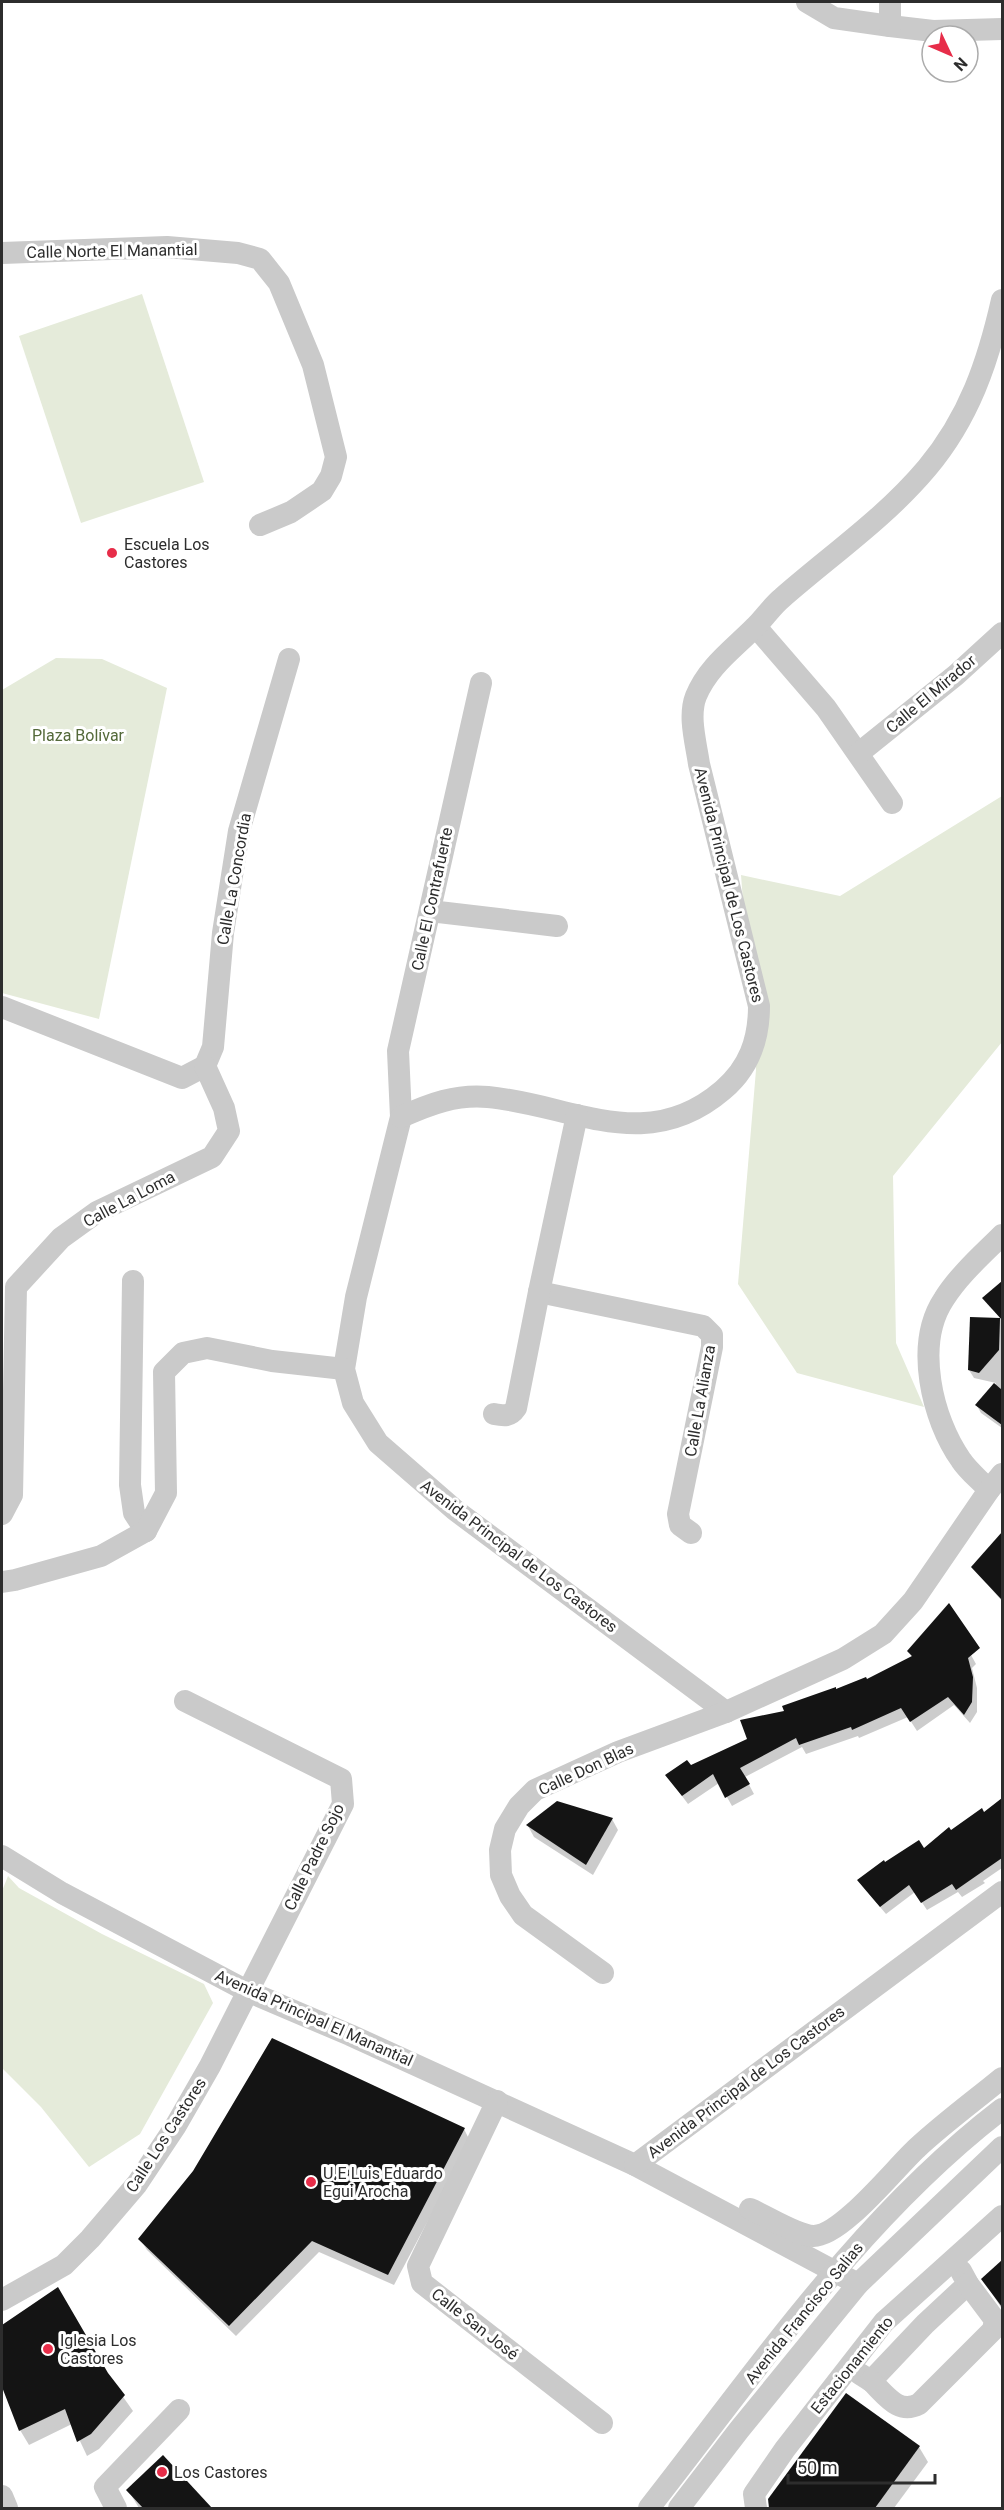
<svg xmlns="http://www.w3.org/2000/svg" width="1004" height="2510" viewBox="0 0 1004 2510" font-family="Roboto,sans-serif">
<style>
.green{fill:#e5ebda}
.shadow{fill:#0003}
.building{fill:#141414}
.lines{fill:none;stroke-linecap:round;stroke-linejoin:round}
.minor{stroke:#cacaca;stroke-width:22}
.poi-dot{fill:#e72d49;stroke:#fff;stroke-width:2}
.labels{text-anchor:middle;dominant-baseline:central;stroke-width:6;stroke-linejoin:round;paint-order:stroke}
.street-label{font-size:16px;fill:#2d2d2d;stroke:#fff}
.poi-label{font-size:16px;fill:#2d2d2d;stroke:#fff;text-anchor:start}
.park-label{font-size:16px;fill:#54693a;stroke:#fff}
</style>
<rect width="100%" height="100%" fill="#fff"/>
<g class="green">
<path d="M 142,294 L 204,482 L 81,523 L 19,336 Z"/>
<path d="M 56,658 L 102,659 L 167,688 L 99,1019 L 2,993 L 2,690 Z"/>
<path d="M 1002,796 L 1002,1042 L 893,1176 L 896,1343 L 924,1407 L 797,1373 L 738,1284 L 756,1070 L 741,875 L 840,896 Z"/>
<path d="M 8,1876 L 19,1888 L 102,1934 L 204,1984 L 213,2003 L 140,2134 L 89,2167 L 41,2107 L 2,2068 L 2,1891 Z"/>
</g>
<g class="shadow">
<path d="M 1002,1283 L 1002,1428 L 981,1413 L 977,1406 L 996,1383 L 974,1378 L 969,1370 L 972,1318 L 1001,1319 L 984,1298 Z"/>
<path d="M 1002,1535 L 1002,1601 L 973,1568 Z"/>
<path d="M 909,1651 L 971,1655 L 976,1664 L 972,1668 L 977,1688 L 977,1712 L 970,1723 L 954,1705 L 917,1731 L 908,1717 L 859,1738 L 858,1736 L 806,1754 L 802,1747 L 745,1777 L 754,1794 L 732,1806 L 719,1783 L 688,1804 L 667,1776 L 749,1740 L 786,1712 L 836,1691 L 866,1681 L 912,1657 Z"/>
<path d="M 1002,1799 L 1002,1868 L 983,1881 L 985,1883 L 962,1897 L 958,1892 L 927,1910 L 915,1892 L 886,1914 L 864,1888 L 950,1832 L 984,1814 Z"/>
<path d="M 612,1819 L 618,1830 L 593,1875 L 534,1837 L 528,1826 Z"/>
<path d="M 464,2129 L 470,2141 L 394,2285 L 319,2252 L 236,2336 L 147,2250 L 140,2239 Z"/>
<path d="M 1002,2262 L 1002,2309 L 983,2279 Z"/>
<path d="M 57,2289 L 107,2374 L 133,2411 L 99,2449 L 87,2456 L 72,2424 L 29,2445 L 20,2430 L 2,2383 L 2,2327 Z"/>
<path d="M 919,2447 L 928,2462 L 894,2508 L 771,2508 Z"/>
<path d="M 163,2457 L 210,2508 L 139,2508 L 128,2490 Z"/>
</g>
<g class="building">
<path d="M 1002,1281 L 1002,1320 L 982,1298 Z"/>
<path d="M 970,1317 L 1000,1318 L 999,1350 L 979,1373 L 968,1370 Z"/>
<path d="M 994,1383 L 1002,1390 L 1002,1425 L 975,1405 Z"/>
<path d="M 1002,1532 L 1002,1600 L 971,1567 Z"/>
<path d="M 949,1603 L 980,1648 L 968,1658 L 973,1677 L 972,1702 L 964,1715 L 948,1697 L 910,1722 L 901,1708 L 852,1730 L 851,1727 L 799,1745 L 796,1738 L 740,1768 L 750,1784 L 725,1798 L 713,1774 L 682,1796 L 665,1775 L 687,1760 L 691,1765 L 747,1739 L 740,1720 L 784,1711 L 782,1706 L 836,1687 L 836,1689 L 866,1677 L 867,1679 L 912,1656 L 907,1651 Z"/>
<path d="M 1002,1798 L 1002,1858 L 956,1890 L 952,1884 L 921,1903 L 909,1885 L 880,1907 L 857,1880 L 884,1860 L 885,1862 L 919,1840 L 924,1848 L 949,1827 L 951,1830 L 982,1808 L 984,1812 Z"/>
<path d="M 557,1801 L 613,1818 L 586,1865 L 526,1825 Z"/>
<path d="M 272,2038 L 465,2128 L 388,2275 L 312,2241 L 229,2326 L 138,2239 L 193,2171 Z"/>
<path d="M 1002,2260 L 1002,2307 L 981,2279 Z"/>
<path d="M 58,2287 L 108,2373 L 125,2395 L 91,2434 L 77,2442 L 65,2409 L 19,2431 L 2,2387 L 2,2325 Z"/>
<path d="M 846,2393 L 920,2446 L 875,2508 L 769,2508 L 768,2499 Z"/>
<path d="M 163,2455 L 212,2508 L 143,2508 L 126,2490 Z"/>
</g>
<g class="lines">
<g class="minor">
<path d="M 807,2 L 834,18 L 890,26 L 933,31 L 1002,29"/>
<path d="M 890,26 L 890,2"/>
<path d="M 2,253 L 167,247 L 238,253 L 260,259 L 279,283 L 313,365 L 336,457 L 331,476 L 322,491 L 291,512 L 260,525"/>
<path d="M 756,627 L 826,708 L 892,803"/>
<path d="M 481,683 L 398,1051 L 401,1117 L 356,1297 L 344,1369 L 353,1403 L 378,1443 L 455,1510 L 726,1712"/>
<path d="M 859,753 L 956,675 L 1002,633"/>
<path d="M 430,911 L 557,926"/>
<path d="M 2,1007 L 182,1078 L 205,1066"/>
<path d="M 205,1066 L 213,1047 L 223,933 L 239,831 L 289,659"/>
<path d="M 401,1117 C 430,1104 456,1094 488,1097 C 573,1105 646,1156 723,1090 C 749,1068 759,1040 759,1006 L 699,764 C 696,743 688,716 696,696 C 708,667 732,650 754,628 C 764,619 771,607 782,598 C 831,555 885,518 927,468 C 969,418 988,362 1002,300"/>
<path d="M 133,1281 L 130,1485 L 134,1513 L 146,1531"/>
<path d="M 539,1292 L 703,1326 L 712,1335 L 712,1347 L 678,1514 L 680,1525 L 691,1533"/>
<path d="M 494,1414 C 504,1416 510,1417 516,1408 L 539,1292 L 577,1115"/>
<path d="M 989,1490 C 980,1480 968,1471 961,1460 C 932,1419 914,1344 944,1299 C 959,1275 982,1255 1002,1235"/>
<path d="M 2,1514 L 12,1495 L 16,1287 L 61,1238 L 97,1212 L 212,1157 L 229,1131 L 224,1108 L 205,1066"/>
<path d="M 2,1582 L 15,1580 L 101,1556 L 146,1531 L 166,1493 L 164,1372 L 183,1353 L 207,1348 L 272,1361 L 344,1369"/>
<path d="M 2,1856 L 62,1893 L 247,1991 L 350,2035 L 635,2165 L 858,2284"/>
<path d="M 603,1973 L 523,1915 L 510,1896 L 501,1875 L 500,1850 L 505,1829 L 519,1806 L 535,1790 L 618,1752 L 726,1712 L 843,1659 L 883,1634 L 913,1601 L 989,1490 L 1002,1474"/>
<path d="M 497,2101 L 418,2266 L 422,2283 L 602,2423"/>
<path d="M 635,2165 L 1002,1892"/>
<path d="M 750,2209 C 767,2216 796,2235 813,2236 C 841,2237 896,2167 917,2148 C 944,2123 974,2101 1002,2078"/>
<path d="M 2,2300 L 64,2265 L 90,2239 L 137,2184 L 175,2127 L 210,2066 L 343,1804 L 341,1779 L 185,1701"/>
<path d="M 860,2374 L 871,2381 L 925,2324 L 968,2284 L 961,2271"/>
<path d="M 871,2381 C 886,2395 898,2415 919,2404 L 993,2330 L 995,2320 L 968,2284"/>
<path d="M 2,2496 L 7,2508"/>
<path d="M 116,2508 L 105,2487 L 179,2410"/>
<path d="M 649,2508 C 758,2369 861,2217 1002,2109"/>
<path d="M 679,2508 L 739,2430 L 858,2284 L 1002,2147"/>
<path d="M 756,2508 L 754,2494 L 785,2449 L 884,2322 L 1002,2216"/>
</g>
</g>
<g class="poi-dot">
<circle cx="112" cy="553" r="6"/>
<circle cx="311" cy="2182" r="6"/>
<circle cx="48" cy="2349" r="6"/>
<circle cx="162" cy="2472" r="6"/>
</g>
<g class="labels">
<g class="street-label">
<text transform="translate(112 251) rotate(-1)">Calle Norte El Manantial</text>
<text transform="translate(931 694) rotate(-40)">Calle El Mirador</text>
<text transform="translate(234 879) rotate(-80)">Calle La Concordia</text>
<text transform="translate(729 885) rotate(76)">Avenida Principal de Los Castores</text>
<text transform="translate(432 899) rotate(-78)">Calle El Contrafuerte</text>
<text transform="translate(129 1199) rotate(-28)">Calle La Loma</text>
<text transform="translate(700 1401) rotate(-80)">Calle La Alianza</text>
<text transform="translate(519 1556) rotate(37)">Avenida Principal de Los Castores</text>
<text transform="translate(586 1769) rotate(-25)">Calle Don Blas</text>
<text transform="translate(314 1857) rotate(-64)">Calle Padre Sojo</text>
<text transform="translate(314 2018) rotate(24)">Avenida Principal El Manantial</text>
<text transform="translate(746 2082) rotate(-37)">Avenida Principal de Los Castores</text>
<text transform="translate(166 2135) rotate(-57)">Calle Los Castores</text>
<text transform="translate(804 2313) rotate(-51)">Avenida Francisco Salias</text>
<text transform="translate(475 2324) rotate(38)">Calle San José</text>
<text transform="translate(852 2365) rotate(-51)">Estacionamiento</text>
</g>
<g class="poi-label">
<text x="124" y="544">Escuela Los<tspan x="124" dy="18">Castores</tspan></text>
<text x="323" y="2173">U.E Luis Eduardo<tspan x="323" dy="18">Egui Arocha</tspan></text>
<text x="60" y="2340">Iglesia Los<tspan x="60" dy="18">Castores</tspan></text>
<text x="174" y="2472">Los Castores</text>
</g>
<g class="park-label">
<text x="78" y="735">Plaza Bolívar</text>
</g>
</g>
<rect width="1004" height="2510" fill="none" stroke="#2d2d2d" stroke-width="6"/>
<g transform="translate(950 54) rotate(134)"><circle r="28" fill="#ffffff" stroke="#ababab" stroke-width="1.5"/>
<path d="M0-4.5L10 22L0 15L-10 22Z" fill="#e72d49"/>
<text y="-9" font-size="16" font-weight="bold" text-anchor="middle" fill="#2d2d2d">N</text>
</g>
<path d="M788 2474v9h147v-9" fill="none" stroke="#2d2d2d" stroke-width="3"/>
<text x="797" y="2474" font-size="18" fill="#2d2d2d" stroke="#ffffff" stroke-width="4.5" paint-order="stroke">50 m</text>
</svg>
